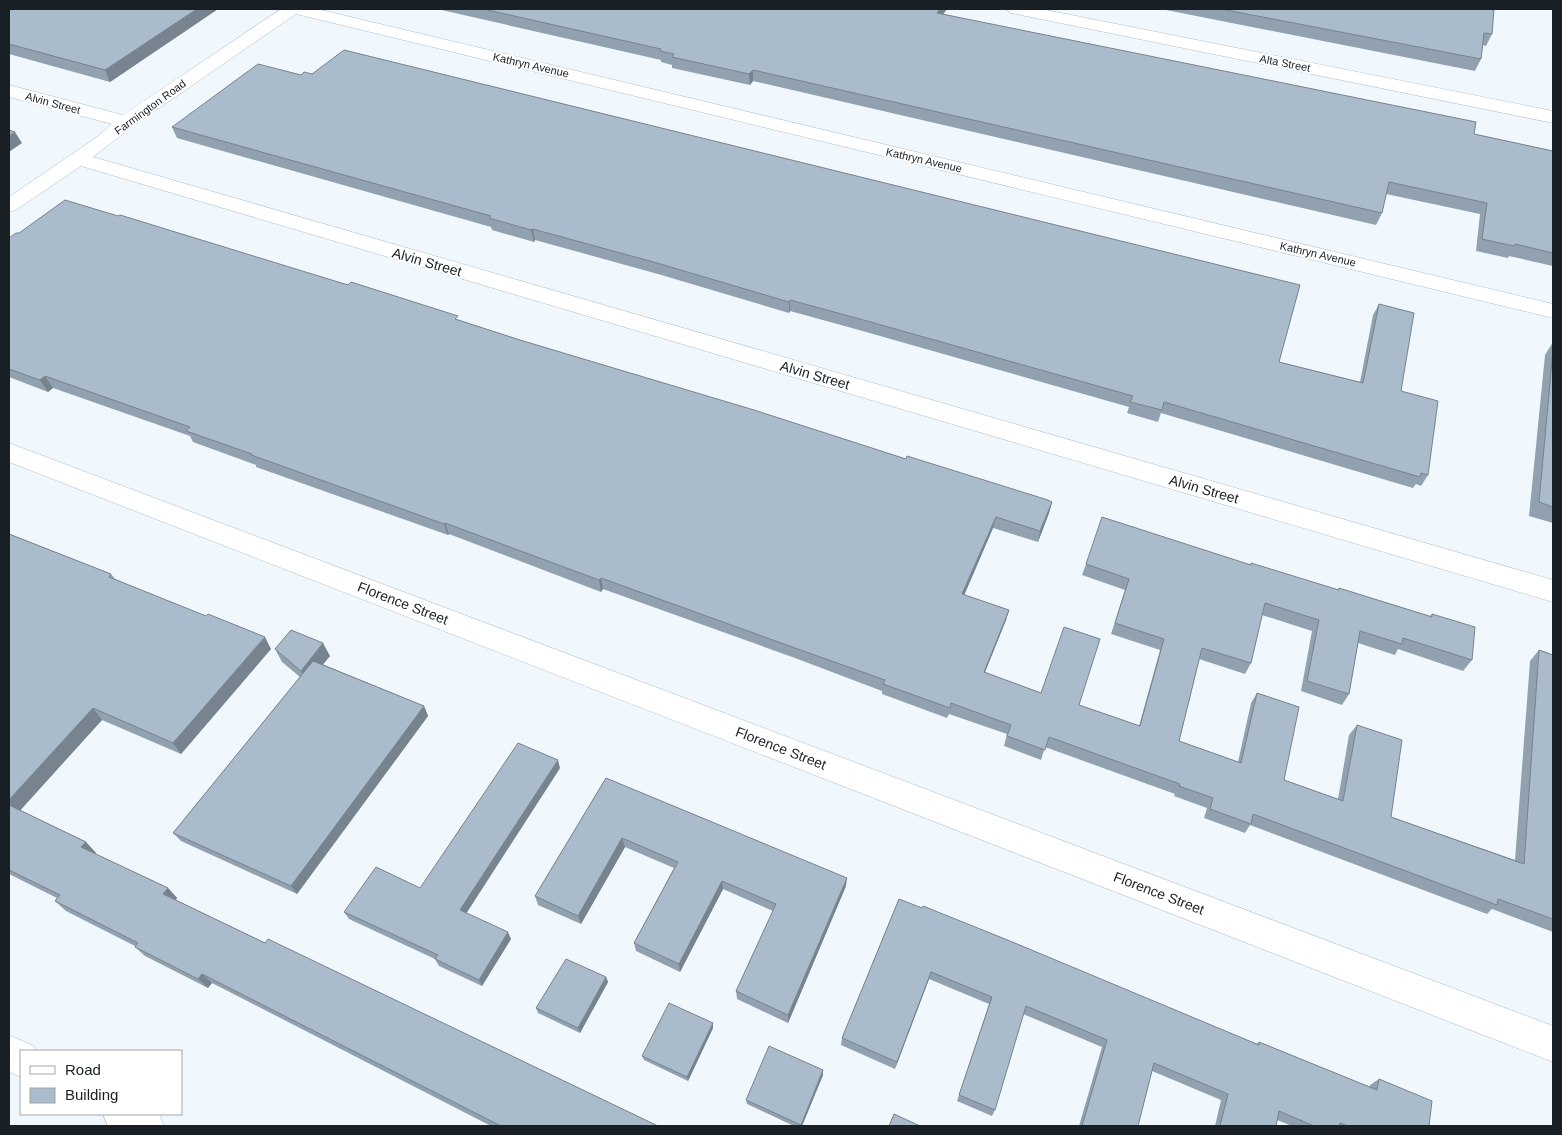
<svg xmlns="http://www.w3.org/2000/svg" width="1562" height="1135" viewBox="0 0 1562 1135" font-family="Arial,sans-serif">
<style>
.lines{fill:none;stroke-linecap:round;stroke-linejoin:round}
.minor-casing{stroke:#abbccc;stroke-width:1}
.minor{fill:#fff;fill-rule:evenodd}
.wall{fill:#92a1af}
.shaded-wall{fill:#77838e}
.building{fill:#aabbcb;stroke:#77838e}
.labels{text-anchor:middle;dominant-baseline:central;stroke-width:4;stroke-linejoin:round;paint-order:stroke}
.far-street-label{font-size:11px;fill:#181f25;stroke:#fff}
.street-label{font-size:14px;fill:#181f25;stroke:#fff}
</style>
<rect width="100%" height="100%" fill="#f0f8fe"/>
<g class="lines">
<defs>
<g id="minor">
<path d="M 281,9 L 317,9 L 1553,304 L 1553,318 L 296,14 L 133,126 L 93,157 L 1553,580 L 1553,602 L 81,166 L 16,210 L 9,212 L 9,197 L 97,137 L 112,124 L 9,97 L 9,85 L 123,115 Z"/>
<path d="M 1007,9 L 1041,9 L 1553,111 L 1553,123 L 1016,14 L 1010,13 Z"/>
<path d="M 9,443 L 1553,1026 L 1553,1062 L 9,462 Z"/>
<path d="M 9,1035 L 34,1046 L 36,1051 L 21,1051 L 21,1077 L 9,1072 Z"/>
<path d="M 103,1114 L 159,1114 L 164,1126 L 108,1126 Z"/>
</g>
</defs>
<use href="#minor" class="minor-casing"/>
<use href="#minor" class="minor"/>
</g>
<g class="wall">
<path d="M 9,9 L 218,9 L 110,82 L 9,54 Z"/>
<path d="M 437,9 L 947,9 L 943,14 L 1474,134 L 1553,151 L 1553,266 L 1509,256 L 1508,258 L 1476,251 L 1480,214 L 1386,194 L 1382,213 L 1376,225 L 753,81 L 750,85 L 672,68 L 672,65 L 661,62 L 661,60 Z"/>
<path d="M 1161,9 L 1494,9 L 1492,34 L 1486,46 L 1482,45 L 1481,59 L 1475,71 Z"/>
<path d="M 172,127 L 1279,362 L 1360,382 L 1373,315 L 1379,304 L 1401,391 L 1428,475 L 1421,486 L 1416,484 L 1413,488 L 1161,413 L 1158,422 L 1127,413 L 1129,407 L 859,330 L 790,311 L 789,313 L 658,274 L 535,240 L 534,242 L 492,230 L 491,227 L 177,138 Z"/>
<path d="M 9,238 L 459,320 L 520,340 L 906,459 L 1052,502 L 1049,513 L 1038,542 L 993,528 L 964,595 L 1009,610 L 1006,620 L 985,672 L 1041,693 L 1079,705 L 1139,726 L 1160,650 L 1111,634 L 1125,590 L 1082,575 L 1086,564 L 1250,565 L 1338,590 L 1339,588 L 1430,616 L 1432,614 L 1472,660 L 1463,671 L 1398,649 L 1395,655 L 1358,643 L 1349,694 L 1342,705 L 1301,691 L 1312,631 L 1262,615 L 1251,663 L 1245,674 L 1199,659 L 1179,741 L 1238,762 L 1251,703 L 1257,693 L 1284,780 L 1338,799 L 1349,735 L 1357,725 L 1391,817 L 1515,860 L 1530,661 L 1539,650 L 1553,655 L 1553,932 L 1492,909 L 1487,914 L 1250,825 L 1245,833 L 1204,818 L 1207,808 L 1174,796 L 1175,794 L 1045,747 L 1041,760 L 1004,746 L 1007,734 L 949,714 L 947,718 L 882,694 L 882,691 L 795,658 L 603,589 L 601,592 L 449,534 L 448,535 L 256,467 L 256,465 L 193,442 L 190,436 L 53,388 L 48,392 L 9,377 Z"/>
<path d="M 1553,342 L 1553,523 L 1529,516 L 1545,355 Z"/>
<path d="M 9,534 L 111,574 L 115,579 L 271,649 L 181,754 L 102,720 L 20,810 L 86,842 L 96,853 L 95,854 L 168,888 L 177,898 L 176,900 L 265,943 L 658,1126 L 491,1126 L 212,983 L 208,988 L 145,956 L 135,947 L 135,946 L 66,911 L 55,901 L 57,898 L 9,874 Z"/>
<path d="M 275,649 L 330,656 L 322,664 L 424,706 L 428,716 L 297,894 L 181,841 L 173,833 L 300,677 L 282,662 Z"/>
<path d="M 560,768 L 466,913 L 511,939 L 482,986 L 439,966 L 435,959 L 349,919 L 344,912 L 420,888 Z"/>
<path d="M 606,778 L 846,886 L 788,1023 L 737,999 L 736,991 L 773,911 L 723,889 L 680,972 L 636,951 L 634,943 L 674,868 L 625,847 L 581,924 L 538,905 L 535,896 Z"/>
<path d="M 899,899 L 1257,1044 L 1259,1042 L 1370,1087 L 1370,1085 L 1379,1079 L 1429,1126 L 1292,1126 L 1277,1120 L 1276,1126 L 1215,1126 L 1221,1100 L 1152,1071 L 1138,1126 L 1079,1126 L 1102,1047 L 1023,1014 L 995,1110 L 992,1116 L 957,1101 L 989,1004 L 929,979 L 895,1069 L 841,1045 L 842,1038 Z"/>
<path d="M 606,977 L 608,982 L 580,1033 L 538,1013 L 536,1008 Z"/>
<path d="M 713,1023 L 713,1028 L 688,1081 L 644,1060 L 642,1056 Z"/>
<path d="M 823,1070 L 823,1075 L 802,1126 L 794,1126 L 747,1104 L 746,1100 Z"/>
</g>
<g class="shaded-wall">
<path d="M 197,9 L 218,9 L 110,82 L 105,70 Z"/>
<path d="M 940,9 L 947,9 L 936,24 L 937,13 Z"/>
<path d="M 753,70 L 753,81 L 750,85 L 749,74 Z"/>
<path d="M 15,132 L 22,143 L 9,152 L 9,136 Z"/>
<path d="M 533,229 L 535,240 L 534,242 L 531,230 Z"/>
<path d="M 790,300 L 790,311 L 789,313 L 789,302 Z"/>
<path d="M 45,376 L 53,388 L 48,392 L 40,380 Z"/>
<path d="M 1052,502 L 1049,513 L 1038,542 L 1040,531 Z"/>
<path d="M 996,517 L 993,528 L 960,605 L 962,594 Z"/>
<path d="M 445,523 L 449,534 L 448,535 L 444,524 Z"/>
<path d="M 601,578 L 603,589 L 601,592 L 599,580 Z"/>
<path d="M 1009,610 L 1006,620 L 981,682 L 984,672 Z"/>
<path d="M 265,637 L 271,649 L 181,754 L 173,743 Z"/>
<path d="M 323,643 L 330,656 L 308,683 L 301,671 Z"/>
<path d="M 424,706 L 428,716 L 297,894 L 291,886 Z"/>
<path d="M 93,708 L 102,720 L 17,814 L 9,806 L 9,800 Z"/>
<path d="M 558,760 L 560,768 L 464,917 L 460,910 Z"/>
<path d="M 622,838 L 625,847 L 581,924 L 578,916 Z"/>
<path d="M 86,842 L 96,853 L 92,858 L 81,847 Z"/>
<path d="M 847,878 L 846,886 L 788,1023 L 788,1015 Z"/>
<path d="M 722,881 L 723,889 L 680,972 L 679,964 Z"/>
<path d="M 168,888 L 177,898 L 173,903 L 163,894 Z"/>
<path d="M 508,932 L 511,939 L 482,986 L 479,980 Z"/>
<path d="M 931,972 L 929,979 L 895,1069 L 897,1062 Z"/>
<path d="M 202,974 L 212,983 L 208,988 L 198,979 Z"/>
<path d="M 606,977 L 608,982 L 580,1033 L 578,1028 Z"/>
<path d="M 713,1023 L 713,1028 L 688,1081 L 687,1077 Z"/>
<path d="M 823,1070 L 823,1075 L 802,1126 L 801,1126 Z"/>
</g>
<g class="building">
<path d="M 9,9 L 197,9 L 105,70 L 9,44 Z"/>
<path d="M 483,9 L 940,9 L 937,13 L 1476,122 L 1474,134 L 1553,151 L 1553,253 L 1515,244 L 1514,246 L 1482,239 L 1487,203 L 1389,182 L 1382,213 L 753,70 L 749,74 L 672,57 L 674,54 L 660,51 L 661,49 Z"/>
<path d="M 1221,9 L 1494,9 L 1492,34 L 1484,33 L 1481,59 Z"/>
<path d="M 344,50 L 1300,285 L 1279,362 L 1363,383 L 1379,304 L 1414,313 L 1401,391 L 1438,401 L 1428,475 L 1421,473 L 1420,477 L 1164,402 L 1162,410 L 1130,402 L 1133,396 L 860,319 L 790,300 L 789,302 L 657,263 L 533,229 L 531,230 L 489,218 L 491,216 L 172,127 L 258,64 L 301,75 L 304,72 L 312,74 Z"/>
<path d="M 9,130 L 15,132 L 9,136 Z"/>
<path d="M 65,200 L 118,216 L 120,215 L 348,285 L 351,282 L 458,316 L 455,319 L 520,340 L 754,410 L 906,459 L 907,456 L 1048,500 L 1052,502 L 1040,531 L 996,517 L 962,594 L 1009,610 L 984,672 L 1041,693 L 1064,627 L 1100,639 L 1079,705 L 1140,726 L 1164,639 L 1115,623 L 1129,579 L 1086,564 L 1102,517 L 1251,565 L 1251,563 L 1339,590 L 1339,588 L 1432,617 L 1432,614 L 1475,627 L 1472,660 L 1403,638 L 1402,644 L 1360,631 L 1349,694 L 1307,681 L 1319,620 L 1265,603 L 1251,663 L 1202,648 L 1179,741 L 1241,763 L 1257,693 L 1299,707 L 1284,780 L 1343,801 L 1357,725 L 1402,740 L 1391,817 L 1524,864 L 1539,650 L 1553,655 L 1553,919 L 1498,899 L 1497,905 L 1253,814 L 1251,824 L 1210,809 L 1213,798 L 1179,786 L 1180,784 L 1049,737 L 1045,750 L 1007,736 L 1011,725 L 951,703 L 950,708 L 883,684 L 885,680 L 795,648 L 601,578 L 599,580 L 445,523 L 444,524 L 251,455 L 252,454 L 186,431 L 190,427 L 45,376 L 40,380 L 9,369 L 9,238 L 16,233 L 19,233 Z"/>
<path d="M 1553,350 L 1553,507 L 1539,502 Z"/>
<path d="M 9,534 L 111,574 L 109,577 L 206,616 L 208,614 L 265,637 L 173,743 L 93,708 L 9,800 Z"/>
<path d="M 291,630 L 323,643 L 301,671 L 275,649 Z"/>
<path d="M 313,661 L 424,706 L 291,886 L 173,833 Z"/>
<path d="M 518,743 L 558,760 L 460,910 L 508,932 L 479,980 L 435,959 L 438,955 L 344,912 L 376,867 L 420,888 Z"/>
<path d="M 606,778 L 847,878 L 788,1015 L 736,991 L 776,904 L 722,881 L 679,964 L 634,943 L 678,862 L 622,838 L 578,916 L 535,896 Z"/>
<path d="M 9,805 L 86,842 L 81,847 L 168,888 L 163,894 L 265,943 L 268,939 L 658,1126 L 505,1126 L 503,1125 L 503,1126 L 501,1126 L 202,974 L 198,979 L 135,947 L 138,943 L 55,901 L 60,895 L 9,870 Z"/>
<path d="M 899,899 L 922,908 L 923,906 L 1010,941 L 1259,1045 L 1259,1042 L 1377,1090 L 1379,1079 L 1432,1101 L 1429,1126 L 1348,1126 L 1340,1123 L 1339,1126 L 1314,1126 L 1279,1111 L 1276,1126 L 1220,1126 L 1228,1094 L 1154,1063 L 1138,1126 L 1082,1126 L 1107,1040 L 1026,1006 L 995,1110 L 959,1095 L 992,997 L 931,972 L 897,1062 L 842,1038 Z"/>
<path d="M 566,959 L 606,977 L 578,1028 L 536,1008 Z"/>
<path d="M 669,1003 L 713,1023 L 687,1077 L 642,1056 Z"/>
<path d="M 769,1046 L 823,1070 L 801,1125 L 746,1100 Z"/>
<path d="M 894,1114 L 920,1126 L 889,1126 Z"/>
</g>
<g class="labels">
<g class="far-street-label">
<text transform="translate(1285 63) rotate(11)">Alta Street</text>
<text transform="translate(531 65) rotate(13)">Kathryn Avenue</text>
<text transform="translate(53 103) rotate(15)">Alvin Street</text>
<text transform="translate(150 107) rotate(-36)">Farmington Road</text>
<text transform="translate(924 160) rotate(13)">Kathryn Avenue</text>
<text transform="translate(1318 254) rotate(13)">Kathryn Avenue</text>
</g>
<g class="street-label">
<text transform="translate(427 262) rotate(16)">Alvin Street</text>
<text transform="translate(815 375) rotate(16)">Alvin Street</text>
<text transform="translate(1204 489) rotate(16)">Alvin Street</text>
<text transform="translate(403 603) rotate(21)">Florence Street</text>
<text transform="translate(781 748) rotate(21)">Florence Street</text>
<text transform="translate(1159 893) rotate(21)">Florence Street</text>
</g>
</g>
<rect width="1562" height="1135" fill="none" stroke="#181f25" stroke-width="20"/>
<rect x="20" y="1050" width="162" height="65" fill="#ffffff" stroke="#a3a5a8"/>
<rect x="30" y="1066" width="25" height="8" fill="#ffffff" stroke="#a3a5a8"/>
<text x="65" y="1075" font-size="15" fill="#181f25">Road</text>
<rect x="30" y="1088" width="25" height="15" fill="#aabbcb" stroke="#a3a5a8"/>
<text x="65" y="1100" font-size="15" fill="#181f25">Building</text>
</svg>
